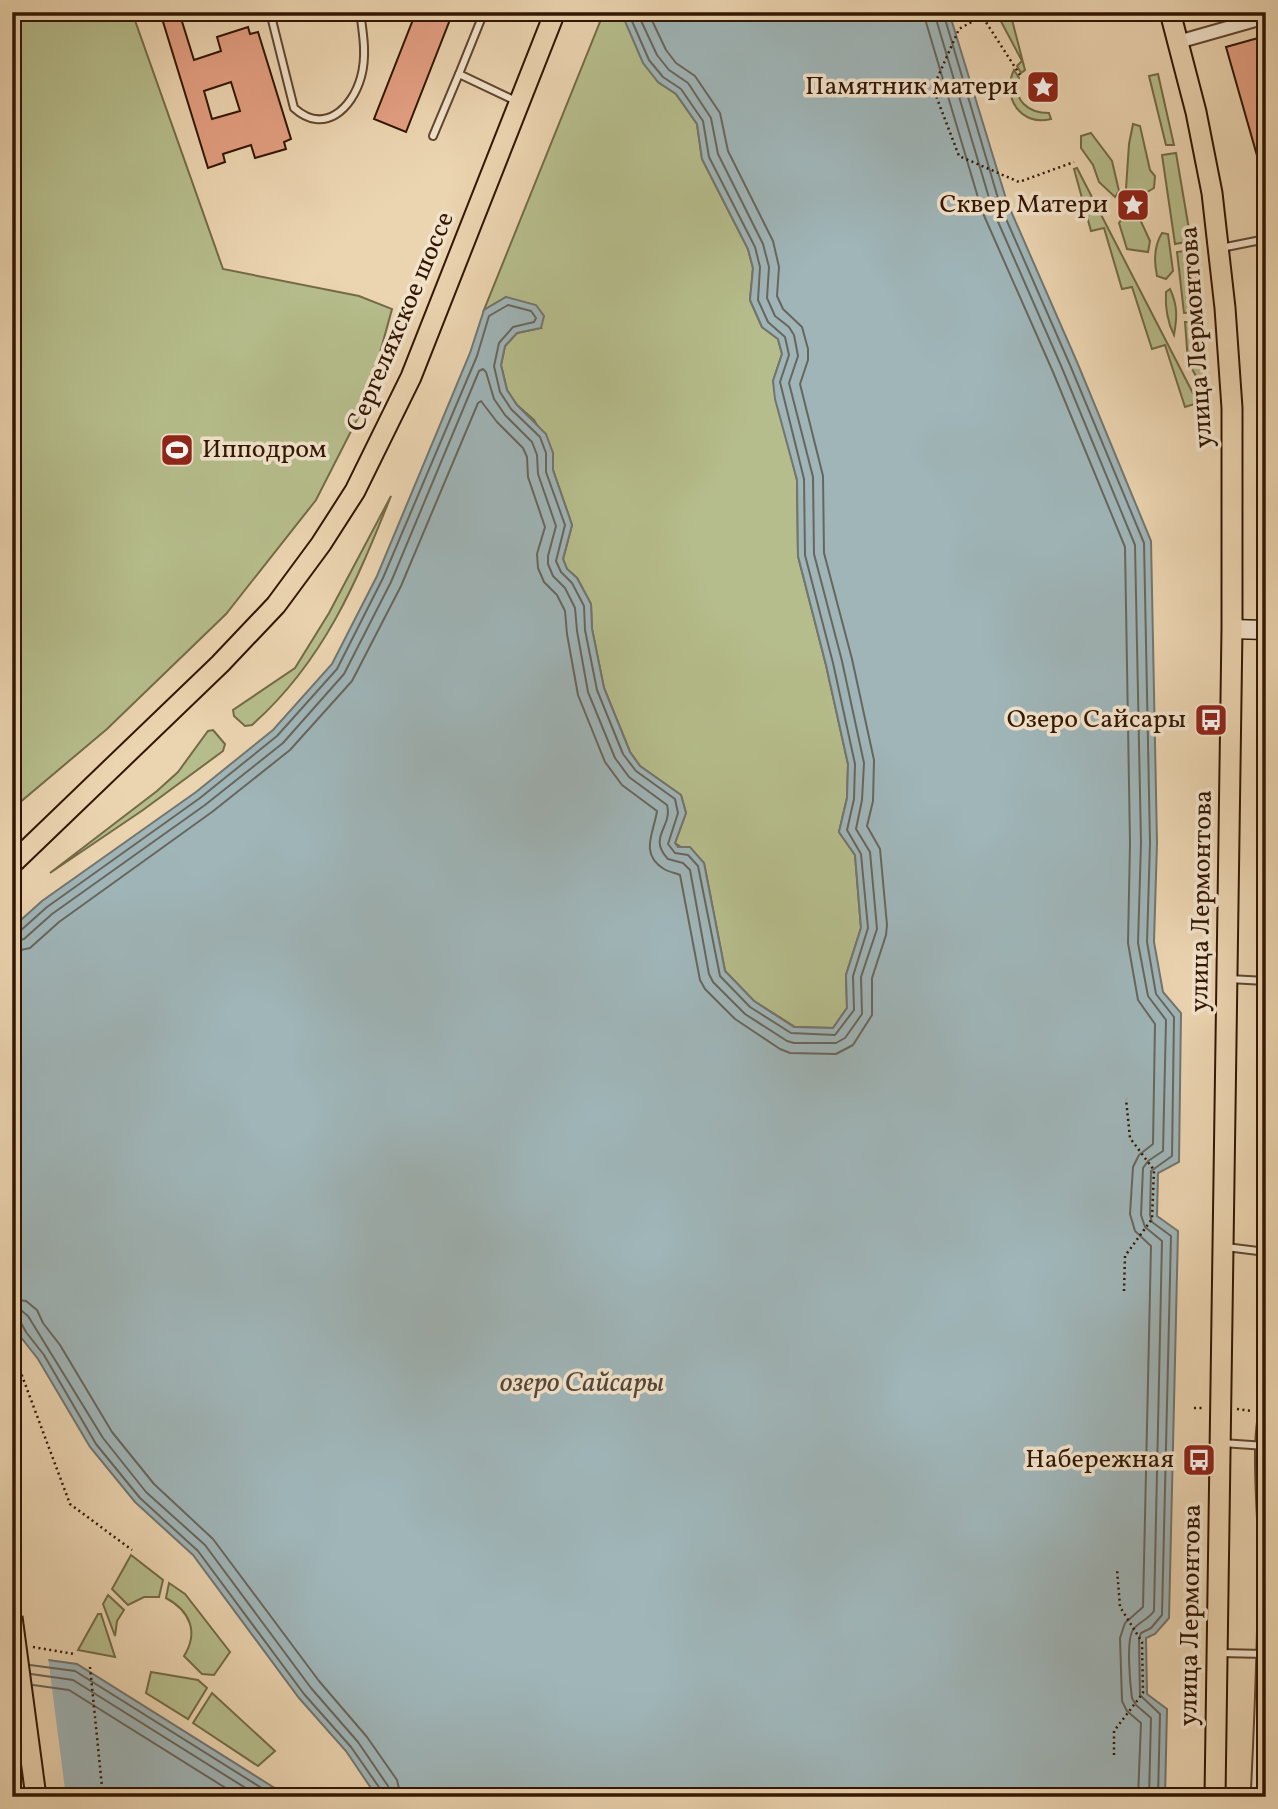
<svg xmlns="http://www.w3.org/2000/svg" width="1278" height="1809" viewBox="0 0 1278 1809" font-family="Vollkorn,serif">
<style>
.green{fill:#b6bd8c;stroke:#746a46;stroke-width:2}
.water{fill:#9fb5b8;stroke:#73756f;stroke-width:2}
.pier{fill:#ebd4b0}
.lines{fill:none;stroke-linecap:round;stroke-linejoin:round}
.shore{stroke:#68665c;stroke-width:2}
.building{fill:#e29e81;stroke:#321601;stroke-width:2;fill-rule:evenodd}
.service-casing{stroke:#60462d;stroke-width:10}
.minor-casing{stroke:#60462d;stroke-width:16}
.secondary-casing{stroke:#321601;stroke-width:21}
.primary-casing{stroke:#321601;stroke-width:23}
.path{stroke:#321601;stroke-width:2.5;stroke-dasharray:2 3.5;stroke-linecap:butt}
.service{stroke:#f2e3cc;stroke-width:6}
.minor{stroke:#f2e3cc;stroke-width:12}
.secondary{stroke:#f2e3cc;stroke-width:18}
.primary{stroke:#ebd4b0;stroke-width:19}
.primary-bridge-casing{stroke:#321601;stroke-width:23;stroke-linecap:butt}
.primary-bridge{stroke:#ebd4b0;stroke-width:19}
.labels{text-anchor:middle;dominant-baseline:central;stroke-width:7;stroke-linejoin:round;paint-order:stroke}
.poi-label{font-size:26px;fill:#321601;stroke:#f2e3cc;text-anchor:end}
.street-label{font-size:26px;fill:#321601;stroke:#f2e3cc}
.water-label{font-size:28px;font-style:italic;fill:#534638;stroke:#f2e3cc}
</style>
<rect width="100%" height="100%" fill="#ebd4b0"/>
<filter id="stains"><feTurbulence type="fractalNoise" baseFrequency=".00286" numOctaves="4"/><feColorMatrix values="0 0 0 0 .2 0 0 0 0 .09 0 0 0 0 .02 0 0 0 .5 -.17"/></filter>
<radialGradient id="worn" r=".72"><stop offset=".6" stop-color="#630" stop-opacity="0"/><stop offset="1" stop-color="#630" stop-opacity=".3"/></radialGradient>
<g class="green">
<path d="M 12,12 L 132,12 L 223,269 L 359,296 L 392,309 L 367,400 L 316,500 L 226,614 L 107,729 L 12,809 Z"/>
<path d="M 604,12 L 621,12 L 658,82 L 676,94 L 697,124 L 702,159 L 748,249 L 753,268 L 750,300 L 762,327 L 778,339 L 782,354 L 773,381 L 797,480 L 798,556 L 826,665 L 848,764 L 847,798 L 839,832 L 855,855 L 861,928 L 846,975 L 847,1008 L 833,1028 L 795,1027 L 754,1001 L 725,971 L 704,863 L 675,843 L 686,813 L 681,795 L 640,766 L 630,752 L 604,688 L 592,629 L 591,604 L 577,578 L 567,569 L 563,559 L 572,525 L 553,470 L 553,453 L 534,420 L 517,405 L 507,390 L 501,365 L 505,346 L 517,333 L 541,328 L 506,297 L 484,310 Z"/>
<path d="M 996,12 L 1010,12 L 1025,70 L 1021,73 L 1017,66 L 1022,61 Z"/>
<path d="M 1014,70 L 1019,78 C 1012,100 1028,113 1049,113 L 1051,119 C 1021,127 1001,97 1014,70 Z"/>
<path d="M 1158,74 L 1174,145 L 1166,145 L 1149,76 Z"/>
<path d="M 1133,124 L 1140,126 L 1150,170 L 1155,176 L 1154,188 L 1135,199 L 1126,189 L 1129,144 Z"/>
<path d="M 1091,133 L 1112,161 L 1119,191 L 1115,197 L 1099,182 L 1093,165 L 1081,148 L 1081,136 Z"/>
<path d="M 1176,153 L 1191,241 L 1175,244 L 1162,155 Z"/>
<path d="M 1077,168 L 1198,403 L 1185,407 L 1165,345 L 1152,349 L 1132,287 L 1122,289 L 1104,228 L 1091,231 L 1074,169 Z"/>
<path d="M 1128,211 L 1138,215 L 1150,241 L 1148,252 L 1127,249 L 1119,223 Z"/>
<path d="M 1162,233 L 1168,234 L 1173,271 L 1166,279 L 1157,276 C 1154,262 1154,246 1162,233 Z"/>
<path d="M 1192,250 L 1198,312 L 1184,313 L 1177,252 Z"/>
<path d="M 1170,289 C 1178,306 1177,318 1174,335 C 1167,321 1165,308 1166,292 Z"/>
<path d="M 1185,322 L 1200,322 L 1205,392 L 1188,362 Z"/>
<path d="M 391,496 C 356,583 324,661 252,725 L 245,726 L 234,716 L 233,710 L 295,668 L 329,613 Z"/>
<path d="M 213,730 L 225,744 L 223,751 L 143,810 L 50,873 L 157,791 L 178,772 L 208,731 Z"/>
<path d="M 131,1555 L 163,1580 L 159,1597 L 144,1597 L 128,1605 L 112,1589 Z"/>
<path d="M 169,1583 L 185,1594 L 230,1652 L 214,1675 L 202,1674 L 184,1656 C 199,1632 190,1611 166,1598 Z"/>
<path d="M 108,1595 L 124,1610 L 117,1621 L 115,1636 L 103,1604 Z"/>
<path d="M 98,1614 L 101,1614 L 115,1657 L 78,1650 Z"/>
<path d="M 151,1672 L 198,1680 L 207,1688 L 188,1719 L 146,1693 Z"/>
<path d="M 212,1693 L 275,1751 L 258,1766 L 193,1723 Z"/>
</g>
<g class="water">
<path d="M 621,12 L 949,12 L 1007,202 L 1077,362 L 1151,541 L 1157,843 L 1154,942 L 1163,992 L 1181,1013 L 1179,1162 L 1158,1173 L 1157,1216 L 1178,1231 L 1169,1618 L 1155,1634 L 1146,1638 L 1147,1694 L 1167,1709 L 1165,1797 L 377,1797 L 346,1751 L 299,1698 L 193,1555 L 135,1502 L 90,1447 L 38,1359 L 20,1336 L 12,1318 L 12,928 L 42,901 L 196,792 L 273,730 L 332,664 L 377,576 L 470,353 L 484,310 L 506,297 L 536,305 L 544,316 L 541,328 L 517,333 L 505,346 L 501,365 L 507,390 L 517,405 L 546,434 L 553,453 L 553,470 L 572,525 L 563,559 L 567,569 L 577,578 L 591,604 L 592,629 L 604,688 L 630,752 L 640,766 L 681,795 L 686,813 L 675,843 L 678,847 L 690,847 L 704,863 L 725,971 L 754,1001 L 794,1027 L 833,1028 L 847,1008 L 846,975 L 861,928 L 855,855 L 839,832 L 847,798 L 848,764 L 826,665 L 798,556 L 797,480 L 775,399 L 773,381 L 782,354 L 778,339 L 762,327 L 750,300 L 753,268 L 748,249 L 702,159 L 697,124 L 676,94 L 658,82 L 643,63 Z"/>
<path d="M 12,1655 L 77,1664 L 289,1797 L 12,1797 Z"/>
</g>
<path class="pier" d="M 12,1652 L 48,1657 L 66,1797 L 12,1797 Z"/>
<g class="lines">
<g class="shore">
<path d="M 923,12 L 982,211 L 1053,372 L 1125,547 L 1130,843 L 1128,943 L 1138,1000 L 1155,1024 L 1153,1144 L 1139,1155 L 1133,1167 L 1130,1214 L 1135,1231 L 1151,1246 L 1143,1607 L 1125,1623 L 1120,1638 L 1122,1701 L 1127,1711 L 1141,1723 L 1138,1797"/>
<path d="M 934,12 L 992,208 L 1062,368 L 1135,545 L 1141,843 L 1138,943 L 1148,996 L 1166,1020 L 1163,1151 L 1148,1161 L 1143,1168 L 1141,1215 L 1145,1227 L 1162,1241 L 1154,1611 C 1148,1620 1138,1622 1133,1630 C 1126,1640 1130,1684 1132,1698 L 1136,1705 L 1151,1718 L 1149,1797"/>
<path d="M 943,12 L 1000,205 L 1070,365 L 1144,543 L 1150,843 L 1147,942 L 1156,994 L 1174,1017 L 1172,1156 L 1151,1171 L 1150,1215 L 1152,1222 L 1171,1236 L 1162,1615 L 1151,1628 L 1141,1633 L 1139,1639 L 1140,1695 L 1160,1714 L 1158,1797"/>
<path d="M 12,933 L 19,932 L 47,907 L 200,798 L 277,736 L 337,669 L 383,578 L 477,356 L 489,316 L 508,305 L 531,311 L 536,318 L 534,322 L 513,327 L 499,343 L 494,366 L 500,392 L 511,409 L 540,437 L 546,453 L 546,472 L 565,525 L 556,561 L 561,572 L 572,583 L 584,606 L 585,630 L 597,690 L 623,754 L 636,771 L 675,799 L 678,813 L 668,844 L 675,853 L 688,855 L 698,866 L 720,976 L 750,1007 L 791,1033 L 835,1035 L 854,1010 L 853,976 L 868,928 L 861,854 L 847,830 L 854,799 L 855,764 L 833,663 L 805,555 L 804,479 L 780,382 L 789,355 L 785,337 L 768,322 L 758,300 L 760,267 L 755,247 L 709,157 L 703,121 L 681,89 L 663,77 L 649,60 L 628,12"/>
<path d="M 12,942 L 24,939 L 52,914 L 205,805 L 283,743 L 344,674 L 391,582 L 479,371 L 483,369 L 486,372 L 494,399 L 505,415 L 532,442 L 537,455 L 538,474 L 556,526 L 548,556 L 548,564 L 553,576 L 565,588 L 575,608 L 577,631 L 588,692 L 615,758 L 629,777 L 667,805 C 673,827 647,837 668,859 L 683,863 L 690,870 L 709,974 L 713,982 L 745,1014 L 787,1041 L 794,1043 L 836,1043 L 845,1038 L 862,1014 L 861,977 L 877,929 L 870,852 L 856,829 L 862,800 L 864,763 L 842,661 L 814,554 L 813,477 L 789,383 L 798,356 L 794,335 L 789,327 L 775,316 L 767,298 L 769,267 L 763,244 L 718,154 L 711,118 L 688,83 L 669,70 L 657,55 L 637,12"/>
<path d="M 12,952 L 30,948 L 59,922 L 212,812 L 290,750 L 352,681 L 401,586 L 478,403 L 481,401 L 497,422 L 523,448 L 527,457 L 528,477 L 545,527 L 537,554 L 538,568 L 544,582 L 557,595 L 565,611 L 567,634 L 578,695 L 605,762 L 622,785 L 657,811 C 654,832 639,854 664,869 C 669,872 675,873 680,875 L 700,980 L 705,989 L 735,1019 L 780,1049 L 790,1053 L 836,1054 L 853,1045 L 872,1015 L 872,978 L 886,935 L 887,925 L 880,849 L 867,826 L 873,801 L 874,760 L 852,659 L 824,553 L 823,476 L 800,384 L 808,360 L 808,349 L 802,327 L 783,309 L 777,296 L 779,267 L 773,241 L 728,151 L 720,113 L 695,76 L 676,63 L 666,50 L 648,12"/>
<path d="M 12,1299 L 26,1301 L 37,1310 L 43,1323 L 60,1345 L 112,1432 L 154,1484 L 213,1539 L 319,1681 L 367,1737 L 397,1780 L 401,1797"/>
<path d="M 12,1309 L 22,1311 L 28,1316 L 103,1438 L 146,1492 L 205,1545 L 311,1688 L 358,1742 L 388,1786 L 391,1797"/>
<path d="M 12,1318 L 20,1321 L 26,1332 L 44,1355 L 96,1444 L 140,1498 L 198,1551 L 304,1694 L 351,1747 L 381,1790 L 382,1797"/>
<path d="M 30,1665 L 75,1671 L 276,1797"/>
<path d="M 31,1674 L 73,1680 L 260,1797"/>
<path d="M 33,1685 L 69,1690 L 240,1797"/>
</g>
</g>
<g class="building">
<path d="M 160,12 L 179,12 L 194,60 L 221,51 L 217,37 L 248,27 L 250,34 L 258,32 L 291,139 L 284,142 L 286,149 L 255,158 L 251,145 L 223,154 L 225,162 L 208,168 ZM 231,82 L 240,111 L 212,119 L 204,91 Z"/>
<path d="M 416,12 L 453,12 L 406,132 L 374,119 Z"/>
<path d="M 1258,38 L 1266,79 L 1266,172 L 1262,173 L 1226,47 Z"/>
</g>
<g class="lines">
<defs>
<g id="service">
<path d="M 270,12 L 294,108 C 324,135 352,109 361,77 C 367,56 363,33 360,12"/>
<path d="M 484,12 L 459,74 L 518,102"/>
<path d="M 433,136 L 459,74"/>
<path d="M 1221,248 L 1266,239"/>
<path d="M 1229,979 L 1266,981"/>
<path d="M 1226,1247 L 1266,1252"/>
<path d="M 1222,1443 L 1266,1446"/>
<path d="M 1219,1653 L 1266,1654"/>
<path d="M 1255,1789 C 1259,1709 1262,1629 1262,1549 C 1262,1511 1253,1434 1266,1401"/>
</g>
<path id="minor" d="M 1178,42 L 1266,17"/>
<path id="secondary" d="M 1232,629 L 1266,630"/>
<g id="primary">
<path d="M 1170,12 L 1196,112 L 1212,193 L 1225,308 L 1232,408 L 1232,629 L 1215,1797"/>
<path d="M 12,864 L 220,664 L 276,605 L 321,544 L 355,491 L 411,377 L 555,12"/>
</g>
</defs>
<use href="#service" class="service-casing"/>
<use href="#minor" class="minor-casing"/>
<use href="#secondary" class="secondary-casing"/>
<use href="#primary" class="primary-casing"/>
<g class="path">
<path d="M 1020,75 L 982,16 L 959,29 L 933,88 L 959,156 L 1019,182 L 1074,162"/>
<path d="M 1124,1291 L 1125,1256 L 1152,1219 L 1154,1170 L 1130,1138 L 1126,1099"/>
<path d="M 12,1349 L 70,1504 L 132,1550"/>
<path d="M 1194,1408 L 1202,1408"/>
<path d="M 1237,1409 L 1251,1411"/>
<path d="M 33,1647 L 74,1654"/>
<path d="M 90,1667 L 103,1797"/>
<path d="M 1114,1755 L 1114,1731 L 1143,1693 L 1142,1642 L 1120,1607 L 1117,1569"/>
</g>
<use href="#service" class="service"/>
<use href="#minor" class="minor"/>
<use href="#secondary" class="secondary"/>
<use href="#primary" class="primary"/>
<defs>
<path id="primary-bridge" d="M 12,1617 L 36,1797"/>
</defs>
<use href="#primary-bridge" class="primary-bridge-casing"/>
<use href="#primary-bridge" class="primary-bridge"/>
</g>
<defs>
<symbol id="sight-square" viewBox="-11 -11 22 22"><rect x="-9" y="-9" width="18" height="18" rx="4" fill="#8f2418" stroke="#f2e3cc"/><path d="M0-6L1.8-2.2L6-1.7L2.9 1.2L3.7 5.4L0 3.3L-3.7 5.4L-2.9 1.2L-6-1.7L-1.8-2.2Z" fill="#fff"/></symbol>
<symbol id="stadium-square" viewBox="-11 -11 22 22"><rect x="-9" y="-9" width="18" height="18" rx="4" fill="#8f2418" stroke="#f2e3cc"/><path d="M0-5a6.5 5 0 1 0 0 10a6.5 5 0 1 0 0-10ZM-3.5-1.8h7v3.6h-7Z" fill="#fff"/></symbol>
<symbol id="bus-square" viewBox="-11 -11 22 22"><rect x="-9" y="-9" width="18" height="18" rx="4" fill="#8f2418" stroke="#f2e3cc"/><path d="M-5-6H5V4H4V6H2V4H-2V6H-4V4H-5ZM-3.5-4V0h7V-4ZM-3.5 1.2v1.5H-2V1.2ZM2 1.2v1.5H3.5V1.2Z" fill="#fff"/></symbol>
</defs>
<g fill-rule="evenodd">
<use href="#sight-square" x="1024" y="68" width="38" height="38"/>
<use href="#sight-square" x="1114" y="186" width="38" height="38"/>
<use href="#stadium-square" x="158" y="431" width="38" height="38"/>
<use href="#bus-square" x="1192" y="701" width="38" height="38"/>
<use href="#bus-square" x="1180" y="1441" width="38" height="38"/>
</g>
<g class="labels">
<g class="poi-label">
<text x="1018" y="87">Памятник матери</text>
<text x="1108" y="205">Сквер Матери</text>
<text x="202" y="450" text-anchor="start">Ипподром</text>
<text x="1186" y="720">Озеро Сайсары</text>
<text x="1174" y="1460">Набережная</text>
</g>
<g class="street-label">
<text transform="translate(401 322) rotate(-67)">Сергеляхское шоссе</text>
<text transform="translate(1197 337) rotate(-94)">улица Лермонтова</text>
<text transform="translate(1202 901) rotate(-89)">улица Лермонтова</text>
<text transform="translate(1191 1615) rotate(-89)">улица Лермонтова</text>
</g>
<g class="water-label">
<text x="582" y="1383">озеро Сайсары</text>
</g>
</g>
<rect width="1278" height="1809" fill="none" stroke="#ebd4b0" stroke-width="42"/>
<rect x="14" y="14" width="1250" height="1781" fill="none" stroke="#321601" stroke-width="3.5"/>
<rect x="21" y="21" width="1236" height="1767" fill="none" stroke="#321601" stroke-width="2"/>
<rect width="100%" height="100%" filter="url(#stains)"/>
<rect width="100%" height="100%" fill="url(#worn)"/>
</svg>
